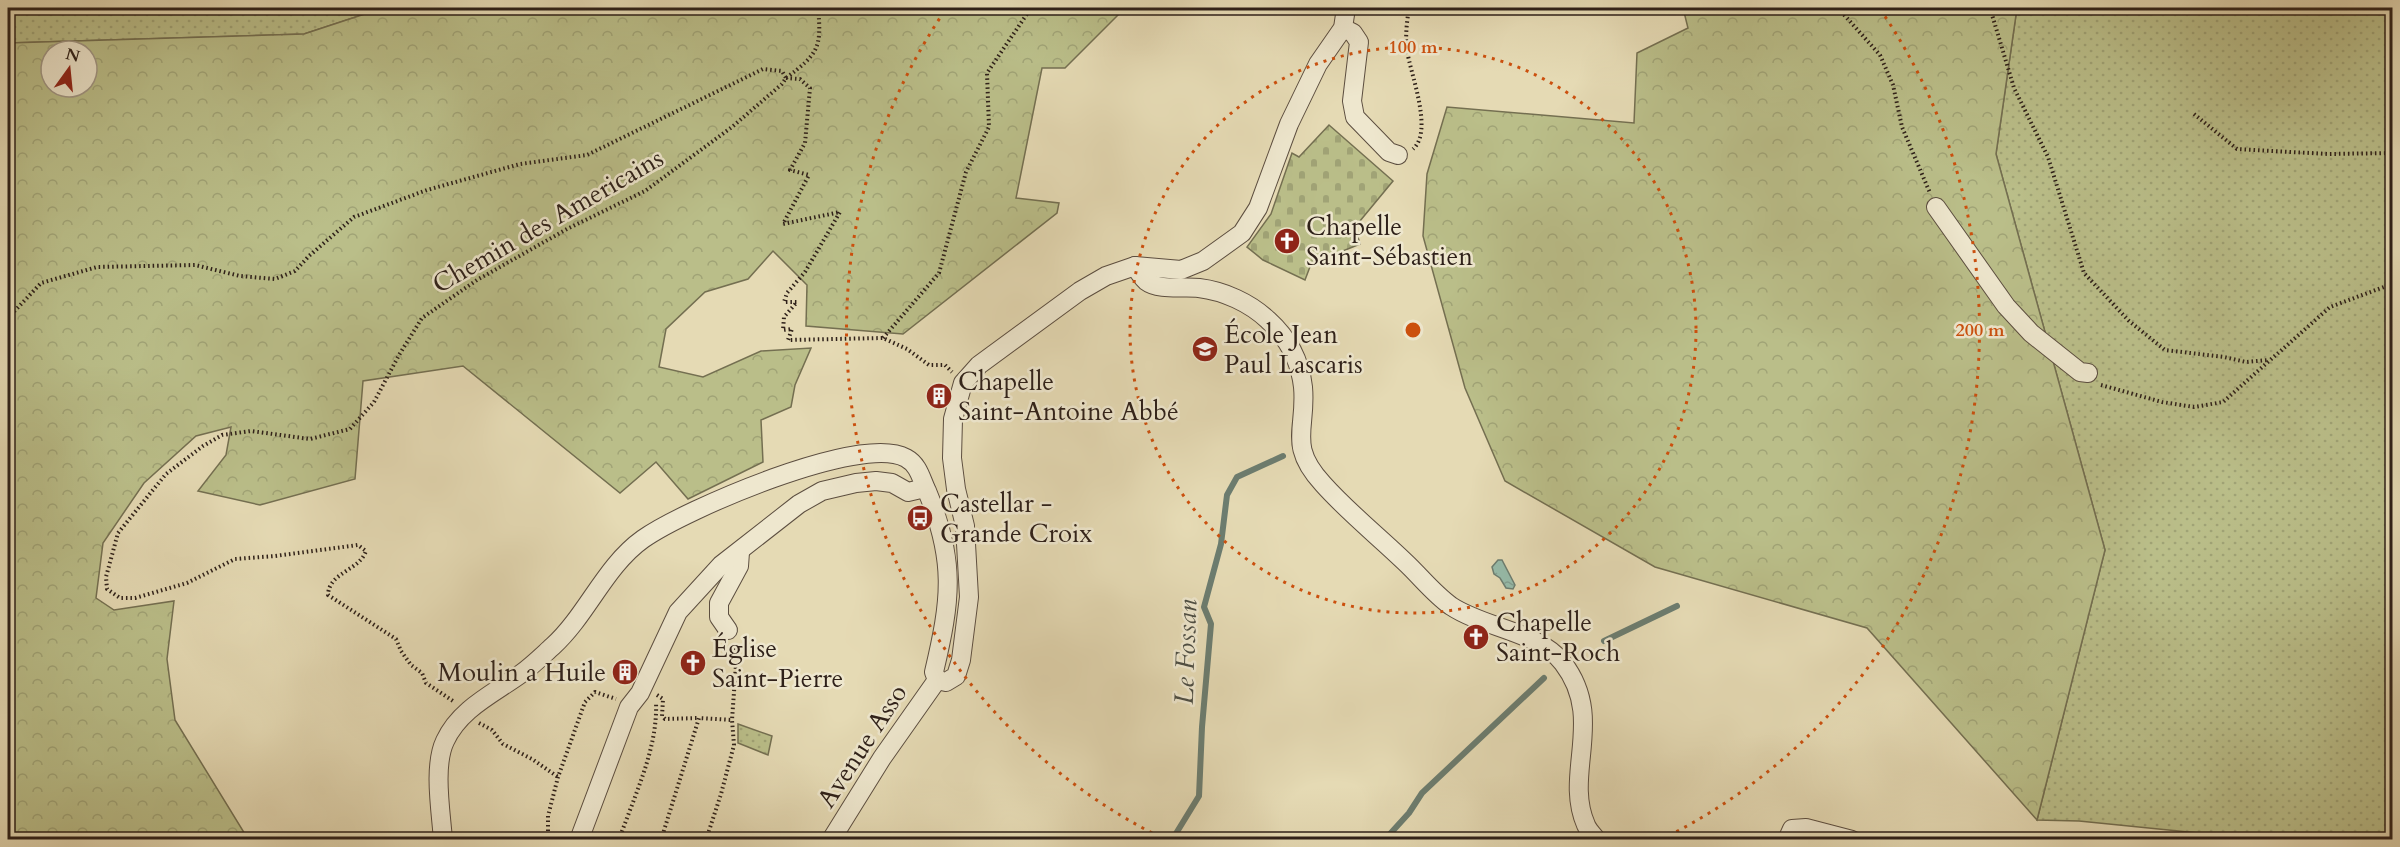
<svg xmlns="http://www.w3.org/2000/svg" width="2400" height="847" viewBox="0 0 2400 847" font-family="Cardo,serif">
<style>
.green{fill:url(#green-dots);stroke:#746f51;stroke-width:1.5}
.forest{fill:url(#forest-crowns);stroke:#746f51;stroke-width:1.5;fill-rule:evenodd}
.cemetery{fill:url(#cemetery-stones);stroke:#746f51;stroke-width:1.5}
.water{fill:url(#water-ripples);stroke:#6c7d70;stroke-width:1.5}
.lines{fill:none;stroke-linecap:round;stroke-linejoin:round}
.stream{stroke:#6c7d70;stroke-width:6}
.minor-casing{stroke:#5c4e40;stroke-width:20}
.path{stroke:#2e2019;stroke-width:4;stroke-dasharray:1.5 3;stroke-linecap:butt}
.minor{stroke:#eee7ce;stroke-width:18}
.ring{fill:none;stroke:#cc500e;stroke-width:3;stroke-dasharray:3 6}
.labels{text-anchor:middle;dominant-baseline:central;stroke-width:5;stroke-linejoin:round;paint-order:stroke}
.street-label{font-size:26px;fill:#2e2019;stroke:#eee7ce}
.poi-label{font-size:26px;fill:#2e2019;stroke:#eee7ce;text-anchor:start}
.water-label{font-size:27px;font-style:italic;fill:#4d4e44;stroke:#eee7ce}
.centre{fill:#cc500e;stroke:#eee7ce;stroke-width:3}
.ring-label{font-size:18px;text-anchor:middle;font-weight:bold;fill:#cc500e;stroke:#eee7ce;stroke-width:5;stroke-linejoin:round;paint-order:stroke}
</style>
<defs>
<pattern id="green-dots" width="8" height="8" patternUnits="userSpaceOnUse" patternTransform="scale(1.5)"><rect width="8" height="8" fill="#babe89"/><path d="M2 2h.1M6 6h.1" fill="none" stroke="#a0a376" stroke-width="1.8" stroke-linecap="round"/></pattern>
<pattern id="forest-crowns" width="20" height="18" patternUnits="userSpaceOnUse" patternTransform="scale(1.5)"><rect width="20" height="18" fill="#babe89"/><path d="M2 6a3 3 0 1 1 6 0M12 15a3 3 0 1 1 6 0" fill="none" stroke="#a0a376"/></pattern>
<pattern id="cemetery-stones" width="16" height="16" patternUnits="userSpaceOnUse" patternTransform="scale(1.5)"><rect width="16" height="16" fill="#babe89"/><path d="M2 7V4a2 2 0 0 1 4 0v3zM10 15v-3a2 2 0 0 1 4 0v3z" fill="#a0a376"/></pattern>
<pattern id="water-ripples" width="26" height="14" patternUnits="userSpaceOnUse" patternTransform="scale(1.5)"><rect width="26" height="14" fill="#96bbaa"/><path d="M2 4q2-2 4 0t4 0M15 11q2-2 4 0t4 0" fill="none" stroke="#82a092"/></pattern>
</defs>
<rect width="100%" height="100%" fill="#e5dab4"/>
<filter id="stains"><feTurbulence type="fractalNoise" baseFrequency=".00333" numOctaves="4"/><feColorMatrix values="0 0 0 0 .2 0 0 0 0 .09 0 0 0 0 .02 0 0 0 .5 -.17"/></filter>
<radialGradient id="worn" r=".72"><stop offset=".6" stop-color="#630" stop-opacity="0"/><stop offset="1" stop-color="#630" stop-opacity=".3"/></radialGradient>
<g class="green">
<path d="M 8,8 L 383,8 L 304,34 L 8,43 Z"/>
<path d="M 2017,8 L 2392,8 L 2392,839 L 2258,839 L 2079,821 L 2037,820 L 2105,550 L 1996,154 Z"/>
<path d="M 738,724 L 772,736 L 768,755 L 738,743 Z"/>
</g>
<g class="forest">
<path d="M 383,8 L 1125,8 L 1065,68 L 1042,68 L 1016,198 L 1059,203 L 1057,213 L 903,334 L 806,326 L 807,285 L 773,251 L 748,279 L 705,292 L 666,329 L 659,367 L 703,377 L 761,351 L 811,348 L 795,385 L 791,407 L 761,420 L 763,462 L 688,499 L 656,462 L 620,493 L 463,366 L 363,381 L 355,479 L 260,505 L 198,491 L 226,455 L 231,427 L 196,436 L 144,483 L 103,543 L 96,598 L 114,610 L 174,601 L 167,659 L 175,720 L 248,839 L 8,839 L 8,43 L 304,34 ZM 51,51 L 87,51 L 87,87 L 51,87 Z"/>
<path d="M 1683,8 L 2017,8 L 1996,154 L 2105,550 L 2037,820 L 1867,628 L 1655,567 L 1505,481 L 1465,388 L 1423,236 L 1427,174 L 1447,107 L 1634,123 L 1637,53 L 1688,28 Z"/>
</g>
<path class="cemetery" d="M 1329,125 L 1393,181 L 1355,227 L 1360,244 L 1311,264 L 1305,280 L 1263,260 L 1247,247 L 1271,214 L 1292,153 L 1299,157 Z"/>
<path class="water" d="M 1498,560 L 1502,560 L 1515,585 L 1513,589 L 1506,588 L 1500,578 L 1494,574 L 1492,567 Z"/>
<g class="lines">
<g class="stream">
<path d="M 1604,641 L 1677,606"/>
<path d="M 1172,840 L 1199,796 L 1202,727 L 1211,624 L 1204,607 L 1221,544 L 1227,495 L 1237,477 L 1283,456"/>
<path d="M 1388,840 L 1389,835 L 1409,813 L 1422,793 L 1544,678"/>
</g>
<defs>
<g id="minor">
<path d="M 1343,28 L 1353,33 L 1359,42 L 1352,101 L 1355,117 L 1389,152 L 1398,155"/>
<path d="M 1936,207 L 2006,306 L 2031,333 L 2080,372 L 2088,373"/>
<path d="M 1135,266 C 1138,271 1142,277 1146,281 C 1159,291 1184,286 1199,288 C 1224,291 1250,303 1268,320 C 1288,338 1300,360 1303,387 C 1307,429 1287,445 1323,484 C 1348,512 1378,536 1405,562 C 1420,576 1434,594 1451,606 C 1484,628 1538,631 1563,663 C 1606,719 1563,773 1586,825 C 1588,830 1593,835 1597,840"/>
<path d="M 728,630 L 719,617 L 719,603 L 739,566 L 740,552"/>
<path d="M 937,680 L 946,682 L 956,676 L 961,660 L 969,597 L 965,526 L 956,489 L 952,458 L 953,419 L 963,383 L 979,365 L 1080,291 L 1106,276 L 1135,266 L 1181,270 L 1203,261 L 1242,233 L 1258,208 L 1289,124 L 1318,64 L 1343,28 L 1346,8"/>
<path d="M 443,840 C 441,812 433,766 445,741 C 460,708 495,693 522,673 C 533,665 543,655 553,646 C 587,615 605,566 643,539 C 684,510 861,433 906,458 C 919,465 921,479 927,491 C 956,561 951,600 934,672 L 937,680"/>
<path d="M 579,840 L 629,707 L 640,693 L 678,612 L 721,565 L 799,504 L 822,491 L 856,483 L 876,481 L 892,483 L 908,492 L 925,488"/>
<path d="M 831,840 L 882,758 L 937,680"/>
<path d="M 1787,840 L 1792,829 L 1806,828 L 1852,840"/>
</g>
</defs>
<use href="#minor" class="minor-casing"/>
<g class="path">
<path d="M 1409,8 C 1407,21 1405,36 1407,50 C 1410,73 1434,131 1413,149"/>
<path d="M 1838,8 L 1880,55 L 1893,85 L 1902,127 L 1930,193"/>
<path d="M 1990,8 L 2014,88 L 2048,157 L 2084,273 L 2129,321 L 2165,350 L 2224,357 L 2246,362 L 2268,360"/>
<path d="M 786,78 L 800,79 L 810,88 L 805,143 L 790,170 L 809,175 L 783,224 L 840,212 L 805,272 L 787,293 L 784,302 L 797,302 L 784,317 L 783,330 L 792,329 L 788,340 L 883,338 L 907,349 L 929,365 L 945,365 L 952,372"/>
<path d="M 786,78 C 818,54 822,48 818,8"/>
<path d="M 2194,114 L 2237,149 L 2328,154 L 2392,153"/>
<path d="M 8,318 L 41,283 L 97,267 L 195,265 L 240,276 L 275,279 L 295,271 L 309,256 L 354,217 L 427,190 L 520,164 L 587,155 L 763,69 L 782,71 L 786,78 L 782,84 L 732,127 L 645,191 L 567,229 L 477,280 L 422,318 L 399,355 L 374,402 L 350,429 L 310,439 L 251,431 L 222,435 L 203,446 L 166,474 L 118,533 L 106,577 L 107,589 L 120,598 L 135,598 L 187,583 L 235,559 L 275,556 L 358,545 L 366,551 C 359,571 329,572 328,595 L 396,639 L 401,651 L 411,665 L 422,673 L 426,683 L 453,701"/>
<path d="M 883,338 L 939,273 L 966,172 L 989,127 L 987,73 L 1031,8"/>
<path d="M 2101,385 L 2162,402 L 2194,407 L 2223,402 L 2330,307 L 2392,284"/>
<path d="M 733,644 L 738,655"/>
<path d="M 657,695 L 663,699 L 662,716 L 665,719 L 699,718"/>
<path d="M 479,723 L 492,730 L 503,744 L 532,759 L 558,777"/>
<path d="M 548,840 L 548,816 L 558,777 L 585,702 L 595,692 L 616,699"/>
<path d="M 619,840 C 634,796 658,749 656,702"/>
<path d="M 661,840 L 699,718 L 732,720"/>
<path d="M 706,840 L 721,794 L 734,745 L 732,720 L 736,664"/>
</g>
<use href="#minor" class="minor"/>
</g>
<g class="ring">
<circle cx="1413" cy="330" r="283"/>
<path d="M1160 837A567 567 0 0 1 946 9M1880 9A567 567 0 0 1 1666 837"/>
</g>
<defs>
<symbol id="church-disc" viewBox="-11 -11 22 22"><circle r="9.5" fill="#8f2418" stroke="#eee7ce"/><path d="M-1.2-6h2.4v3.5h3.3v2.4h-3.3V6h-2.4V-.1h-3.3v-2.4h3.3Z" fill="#fff"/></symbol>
<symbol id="school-disc" viewBox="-11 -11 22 22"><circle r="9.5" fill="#8f2418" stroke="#eee7ce"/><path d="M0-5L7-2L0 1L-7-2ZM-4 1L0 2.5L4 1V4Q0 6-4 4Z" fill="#fff"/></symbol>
<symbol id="building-disc" viewBox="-11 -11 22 22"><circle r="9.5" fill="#8f2418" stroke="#eee7ce"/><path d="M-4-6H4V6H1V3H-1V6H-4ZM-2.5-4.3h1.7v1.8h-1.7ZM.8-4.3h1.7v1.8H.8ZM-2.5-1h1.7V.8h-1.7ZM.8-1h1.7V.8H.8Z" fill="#fff"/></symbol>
<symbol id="bus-disc" viewBox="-11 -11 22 22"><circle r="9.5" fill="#8f2418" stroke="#eee7ce"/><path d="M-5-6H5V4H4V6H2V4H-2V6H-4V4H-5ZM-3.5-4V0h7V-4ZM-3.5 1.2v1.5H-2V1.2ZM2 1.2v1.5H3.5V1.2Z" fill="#fff"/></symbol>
</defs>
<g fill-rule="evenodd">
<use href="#church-disc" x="1272" y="226" width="30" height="30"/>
<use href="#school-disc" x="1190" y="334" width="30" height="30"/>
<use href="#building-disc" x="924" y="381" width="30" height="30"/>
<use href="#bus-disc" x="905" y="503" width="30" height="30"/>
<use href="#church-disc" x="1461" y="622" width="30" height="30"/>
<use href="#church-disc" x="678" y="648" width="30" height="30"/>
<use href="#building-disc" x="610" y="657" width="30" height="30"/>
</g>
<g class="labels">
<g class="street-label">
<text transform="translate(548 221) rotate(-30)">Chemin des Americains</text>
<text transform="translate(862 746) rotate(-57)">Avenue Asso</text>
</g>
<g class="poi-label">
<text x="1306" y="226">Chapelle<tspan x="1306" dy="30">Saint-Sébastien</tspan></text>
<text x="1224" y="334">École Jean<tspan x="1224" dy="30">Paul Lascaris</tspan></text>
<text x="958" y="381">Chapelle<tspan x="958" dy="30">Saint-Antoine Abbé</tspan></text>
<text x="940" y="503">Castellar -<tspan x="940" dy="30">Grande Croix</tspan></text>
<text x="1496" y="622">Chapelle<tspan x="1496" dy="30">Saint-Roch</tspan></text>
<text x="712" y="648">Église<tspan x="712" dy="30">Saint-Pierre</tspan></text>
<text x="606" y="672" text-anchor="end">Moulin a Huile</text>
</g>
<g class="water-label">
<text transform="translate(1186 652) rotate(-88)">Le Fossan</text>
</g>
</g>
<circle cx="1413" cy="330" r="9" class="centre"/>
<g class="ring-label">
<text x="1413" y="53">100 m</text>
<text x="1980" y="336">200 m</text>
</g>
<rect width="2400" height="847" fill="none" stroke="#e5dab4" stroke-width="30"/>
<rect x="9" y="9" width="2382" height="829" fill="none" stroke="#2e2019" stroke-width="3"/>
<rect x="15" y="15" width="2370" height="817" fill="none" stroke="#2e2019" stroke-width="1.5"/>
<g transform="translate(69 69) rotate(15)"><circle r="28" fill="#eee7ce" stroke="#a19786" stroke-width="1.5"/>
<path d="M0-4.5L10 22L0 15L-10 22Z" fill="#8f2418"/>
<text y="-9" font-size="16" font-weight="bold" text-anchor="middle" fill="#2e2019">N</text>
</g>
<rect width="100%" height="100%" filter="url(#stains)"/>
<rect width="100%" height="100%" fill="url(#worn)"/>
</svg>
